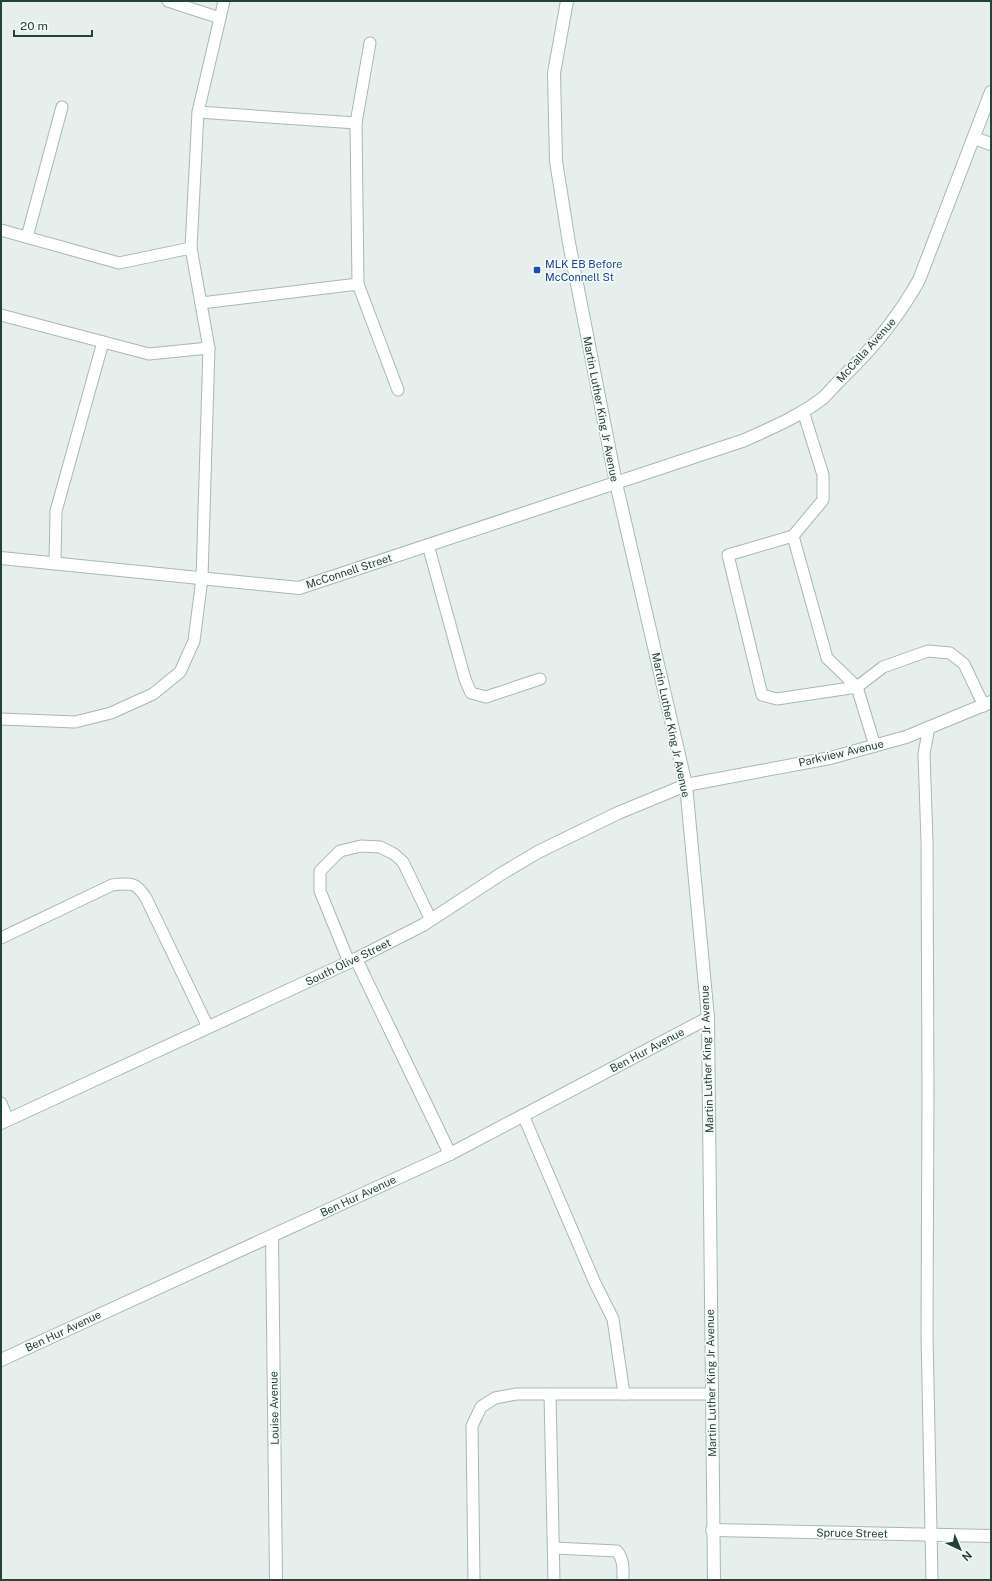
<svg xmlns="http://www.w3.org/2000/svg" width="992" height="1581" viewBox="0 0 992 1581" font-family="'Public Sans',sans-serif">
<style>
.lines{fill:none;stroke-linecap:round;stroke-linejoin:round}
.lane-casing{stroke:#a8b8b2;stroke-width:13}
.street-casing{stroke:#a8b8b2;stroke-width:14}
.secondary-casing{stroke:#a4bbb3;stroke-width:14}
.lane{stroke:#fff;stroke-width:11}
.street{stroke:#fff;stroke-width:12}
.secondary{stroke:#fff;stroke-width:12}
.transit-dot{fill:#1a4fb4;stroke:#f7fbf9;stroke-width:1.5}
.labels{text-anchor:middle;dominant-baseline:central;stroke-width:3.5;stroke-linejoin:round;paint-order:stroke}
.transit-label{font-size:11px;fill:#164399;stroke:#f7fbf9;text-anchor:start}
.street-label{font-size:11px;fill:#24423a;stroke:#f7fbf9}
</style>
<rect width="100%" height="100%" fill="#e6efeb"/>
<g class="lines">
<defs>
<g id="lane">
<path d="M 168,1 L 220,18"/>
<path d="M 198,112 L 356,123"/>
<path d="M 1,230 L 119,263 L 191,248"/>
<path d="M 27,237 L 62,107"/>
<path d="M 358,284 L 356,123 L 370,43"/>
<path d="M 201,303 L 358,284 L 398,390"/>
<path d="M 1,315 L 149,354 L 209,348"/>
<path d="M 803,411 L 823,475 L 823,500 L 793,536 L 827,658 L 857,687 L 875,746"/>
<path d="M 793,536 L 728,555 L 762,695 L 777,699 L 857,687 L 883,667 L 928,651 L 950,653 L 964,664 L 984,706"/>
<path d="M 428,545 L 465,679 L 471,693 L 486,697 L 540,679"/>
<path d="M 55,563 L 56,511 L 103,342"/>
<path d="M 1,719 L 75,722 L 111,713 L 153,694 L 180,672 L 194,641 L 202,578 L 209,348 L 191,248 L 198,112 L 224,1"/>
<path d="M 929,727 L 924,754 L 927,841 L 928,1093 L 927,1334 L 932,1580"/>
<path d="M 1,938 L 112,885 C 131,883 136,882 146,898 L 208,1027"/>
<path d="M 349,962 L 320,891 L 320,871 L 340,851 L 361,846 L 380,847 L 394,854 L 403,862 L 431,920"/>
<path d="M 1,1103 L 8,1120"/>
<path d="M 523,1115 L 595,1283 L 613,1319 L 624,1394"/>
<path d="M 550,1394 L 554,1580"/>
<path d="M 554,1548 L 617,1551 C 624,1560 623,1569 623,1580"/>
<path d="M 474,1580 L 472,1426 L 481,1407 L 495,1398 L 516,1394 L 711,1394"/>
</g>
<g id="street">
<path d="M 974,138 L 991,144"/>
<path d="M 1,558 L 299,588 L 745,440 C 771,428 800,416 823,398 C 830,391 837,383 844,376 C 874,347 899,316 919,280 L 991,92"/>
<path d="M 356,959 L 450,1154"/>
<path d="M 1,1123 L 356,959 L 423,925 L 501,874 L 538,852 L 618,813 L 686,785 L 830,758 L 906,737 L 991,702"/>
<path d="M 272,1236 L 276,1580"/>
<path d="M 1,1360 L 450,1154 L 708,1018"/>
<path d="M 712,1530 L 991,1536"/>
</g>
<path id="secondary" d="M 567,1 L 554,73 L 556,161 L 569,243 L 616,483 L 686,785 L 708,1018 L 714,1580"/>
</defs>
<use href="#lane" class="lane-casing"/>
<use href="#street" class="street-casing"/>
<use href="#secondary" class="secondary-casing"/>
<use href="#lane" class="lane"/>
<use href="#street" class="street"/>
<use href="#secondary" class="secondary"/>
</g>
<rect class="transit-dot" x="533" y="266" width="8" height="8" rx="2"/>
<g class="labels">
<g class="transit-label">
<text x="545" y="264">MLK EB Before<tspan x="545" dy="13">McConnell St</tspan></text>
</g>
<g class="street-label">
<text transform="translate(866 350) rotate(-48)">McCalla Avenue</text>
<text transform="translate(601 409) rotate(79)">Martin Luther King Jr Avenue</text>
<text transform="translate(349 571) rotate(-18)">McConnell Street</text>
<text transform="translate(671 725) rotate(78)">Martin Luther King Jr Avenue</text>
<text transform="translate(841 753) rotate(-13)">Parkview Avenue</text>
<text transform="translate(348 962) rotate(-26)">South Olive Street</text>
<text transform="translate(647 1050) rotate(-28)">Ben Hur Avenue</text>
<text transform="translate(707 1059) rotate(-92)">Martin Luther King Jr Avenue</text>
<text transform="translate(358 1196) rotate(-25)">Ben Hur Avenue</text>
<text transform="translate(63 1331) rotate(-25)">Ben Hur Avenue</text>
<text transform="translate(711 1383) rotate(-91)">Martin Luther King Jr Avenue</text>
<text transform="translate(274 1408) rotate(-91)">Louise Avenue</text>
<text transform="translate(852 1533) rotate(1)">Spruce Street</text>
</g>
</g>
<rect width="992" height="1581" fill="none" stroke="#24423a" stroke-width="4"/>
<g transform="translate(960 1549) rotate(136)" stroke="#f7fbf9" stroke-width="3" paint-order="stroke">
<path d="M0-3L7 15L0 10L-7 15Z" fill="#24423a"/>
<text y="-6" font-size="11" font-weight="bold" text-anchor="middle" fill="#24423a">N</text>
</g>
<path d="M14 30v6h78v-6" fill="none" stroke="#24423a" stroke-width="2"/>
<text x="20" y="30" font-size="12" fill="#24423a" stroke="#f7fbf9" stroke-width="3" paint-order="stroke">20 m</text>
</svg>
